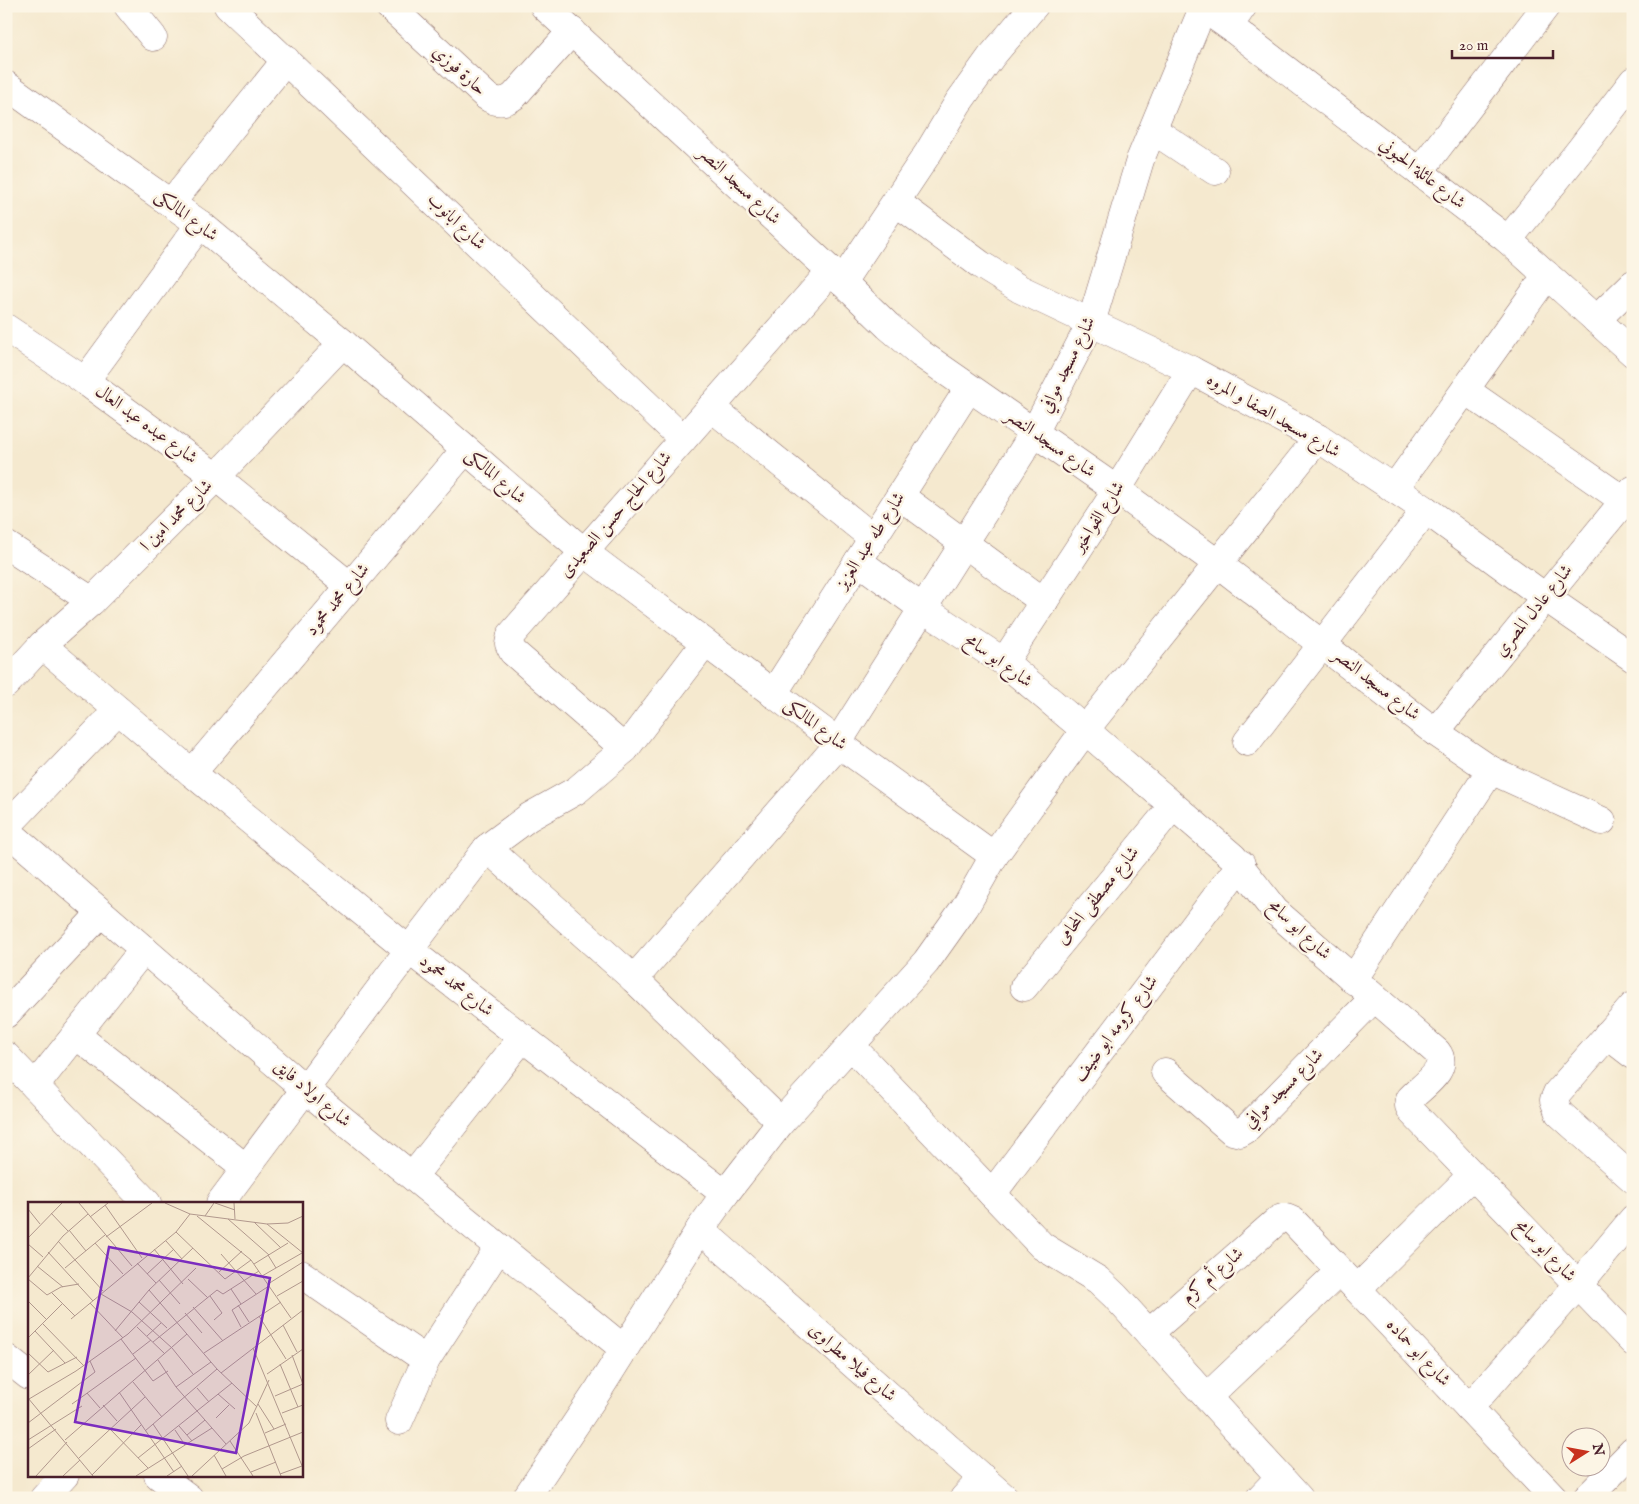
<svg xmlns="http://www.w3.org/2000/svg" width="1639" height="1504" viewBox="0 0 1639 1504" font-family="'IM FELL English',Amiri,serif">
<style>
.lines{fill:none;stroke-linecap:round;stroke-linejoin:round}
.minor-casing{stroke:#866664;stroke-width:29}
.minor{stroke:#fff;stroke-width:28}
.labels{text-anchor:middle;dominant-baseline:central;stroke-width:5;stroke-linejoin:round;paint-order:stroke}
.street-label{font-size:18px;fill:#4a1f2b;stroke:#fcf5e5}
.inset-road{fill:none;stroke:#b1988d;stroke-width:1}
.view{fill:#7b2cbf;fill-opacity:0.15;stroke:#7b2cbf;stroke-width:2.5}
.inset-edge{fill:none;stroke:#4a1f2b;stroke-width:2.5}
</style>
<rect width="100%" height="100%" fill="#fcf5e5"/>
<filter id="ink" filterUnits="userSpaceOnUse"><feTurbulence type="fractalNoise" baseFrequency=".02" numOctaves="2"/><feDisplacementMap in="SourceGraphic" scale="10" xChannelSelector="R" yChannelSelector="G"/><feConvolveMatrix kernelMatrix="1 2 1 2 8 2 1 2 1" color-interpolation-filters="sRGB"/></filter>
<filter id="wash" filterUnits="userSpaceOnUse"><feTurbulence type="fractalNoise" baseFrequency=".0096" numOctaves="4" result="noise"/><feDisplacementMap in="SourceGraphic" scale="20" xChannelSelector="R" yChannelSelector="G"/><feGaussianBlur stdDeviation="1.12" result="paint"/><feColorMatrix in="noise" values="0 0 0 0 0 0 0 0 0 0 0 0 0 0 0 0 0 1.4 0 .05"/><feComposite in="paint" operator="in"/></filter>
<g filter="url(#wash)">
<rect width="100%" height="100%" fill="#f5e9cf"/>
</g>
<g filter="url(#ink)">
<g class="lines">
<defs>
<g id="minor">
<path d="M 128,6 L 153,37"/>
<path d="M 228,6 L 683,439"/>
<path d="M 389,6 L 486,96 C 496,103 505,103 514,96 L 572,31"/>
<path d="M 544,6 L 831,271 L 888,326 L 921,354 L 1117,490 L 1217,563 L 1435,732 L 1491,770 L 1602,821"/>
<path d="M 1200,6 L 1229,26 L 1508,240 L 1633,353"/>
<path d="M 1229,26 L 1243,6"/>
<path d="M 6,85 L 126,172 L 200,224 L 343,343 L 584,552 L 838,742 L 839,744 L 994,856"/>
<path d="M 1153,130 L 1215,171"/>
<path d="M 1419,172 L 1546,6"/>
<path d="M 896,202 L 981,265 L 1020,289 L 1191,370 L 1318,438 L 1426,510 L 1545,597 L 1633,658"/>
<path d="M 171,203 L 286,60"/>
<path d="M 1508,240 L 1580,150 L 1633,81"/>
<path d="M 842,282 L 928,153 L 958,103 L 991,57 L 1034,6"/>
<path d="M 1596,320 L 1633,284"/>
<path d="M 6,328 L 85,381 L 216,477 L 350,586"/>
<path d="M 85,381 L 200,224"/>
<path d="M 1465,390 L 1633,507"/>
<path d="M 711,407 L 873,538"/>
<path d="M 1394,489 L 1547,275"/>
<path d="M 900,496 L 1044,602"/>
<path d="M 6,545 L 92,601"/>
<path d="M 858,561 L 922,608 L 1004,662 L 1085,730 L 1233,857 L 1275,911 L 1437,1052 C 1451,1070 1420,1087 1410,1099 L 1409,1106 L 1412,1112 L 1633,1342"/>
<path d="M 42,645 L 192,773 L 409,950 L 725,1194"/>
<path d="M 1004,662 L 1117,490 L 1191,370"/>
<path d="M 6,684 L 42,645 L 92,601 L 216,477 L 343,343"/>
<path d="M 773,694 L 969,388"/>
<path d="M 1435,732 L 1633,490"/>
<path d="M 838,742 L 1034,433 L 1091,323 L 1140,160 L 1203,8"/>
<path d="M 1247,742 L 1426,510"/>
<path d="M 625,749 L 513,652 L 509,644 L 511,635 L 831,271"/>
<path d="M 192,773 L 465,450"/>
<path d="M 6,827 L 118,710"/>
<path d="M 6,830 L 305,1089 L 624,1349"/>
<path d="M 487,848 L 634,979 L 781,1122"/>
<path d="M 634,979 L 839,744"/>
<path d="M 1353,980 L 1491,770"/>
<path d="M 1024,987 L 1173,806"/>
<path d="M 1633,1006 L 1557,1093 L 1554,1100 L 1559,1113 L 1633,1179"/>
<path d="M 6,1014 L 101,913"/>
<path d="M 76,1035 L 246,1168"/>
<path d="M 1607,1035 L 1633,1055"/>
<path d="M 851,1046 L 1042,1246 L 1098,1280 L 1115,1296 L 1299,1498"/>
<path d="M 6,1056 L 147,1203"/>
<path d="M 1165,1072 L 1232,1131 L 1240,1133 L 1245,1130 L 1374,998"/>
<path d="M 35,1086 L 144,949"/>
<path d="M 413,1176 L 523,1037"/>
<path d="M 992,1194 L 1241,864"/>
<path d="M 220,1203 L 409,950 L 487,848 L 529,817 L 577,790 L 625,749 L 705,643"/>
<path d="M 700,1229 L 1005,1498"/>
<path d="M 301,1274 L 426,1360"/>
<path d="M 1357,1289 L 1472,1175"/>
<path d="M 1149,1333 L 1278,1220 C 1284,1216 1287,1218 1293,1221 L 1554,1498"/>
<path d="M 6,1358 L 29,1376"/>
<path d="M 1207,1397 L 1340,1271"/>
<path d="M 1469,1408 L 1578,1285 L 1633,1219"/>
<path d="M 399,1421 L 426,1360 L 499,1247"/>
<path d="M 158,1475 L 189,1498"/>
<path d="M 44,1498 L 65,1475"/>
<path d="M 526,1498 L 599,1389 L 700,1229 L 725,1194 L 781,1122 L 926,962 L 965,907 L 994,856 L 1085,730 L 1318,438"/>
<path d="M 964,1498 L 983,1478"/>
<path d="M 1260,1498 L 1280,1477"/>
<path d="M 1587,1498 L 1633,1451"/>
</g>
</defs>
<use href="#minor" class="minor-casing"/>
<use href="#minor" class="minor"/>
</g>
</g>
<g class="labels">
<g class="street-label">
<text transform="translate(459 71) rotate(42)">حارة فوزي</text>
<text transform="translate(1422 174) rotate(38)">شارع عائلة الحبوني</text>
<text transform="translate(739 186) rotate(43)">شارع مسجد النصر</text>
<text transform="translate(186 216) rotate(37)">شارع المالكى</text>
<text transform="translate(456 222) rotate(44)">شارع ابانوب</text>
<text transform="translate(1068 365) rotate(-64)">شارع مسجد موافي</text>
<text transform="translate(1273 416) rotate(30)">شارع مسجد الصفا و المروه</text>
<text transform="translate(146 425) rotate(36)">شارع عبده عبد العال</text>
<text transform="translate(1050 444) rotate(35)">شارع مسجد النصر</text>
<text transform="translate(495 477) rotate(41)">شارع المالكى</text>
<text transform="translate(616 515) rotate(-49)">شارع الحاج حسن الصعيدى</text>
<text transform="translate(177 516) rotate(-45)">شارع محمد امين ا</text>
<text transform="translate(1099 517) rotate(-57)">شارع الفواخير</text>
<text transform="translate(871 541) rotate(-57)">شارع طه عبد العزيز</text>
<text transform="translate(338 600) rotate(-50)">شارع محمد محمود</text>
<text transform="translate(1534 611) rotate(-51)">شارع عادل المصري</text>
<text transform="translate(998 661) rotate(36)">شارع ابو سامح</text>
<text transform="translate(1376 685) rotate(38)">شارع مسجد النصر</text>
<text transform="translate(815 725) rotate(37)">شارع المالكى</text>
<text transform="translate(1098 896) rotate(-51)">شارع مصطفى المحامى</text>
<text transform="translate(1299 930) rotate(43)">شارع ابو سامح</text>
<text transform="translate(456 986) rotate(38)">شارع محمد محمود</text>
<text transform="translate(1116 1029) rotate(-53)">شارع كرومه ابو ضيف</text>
<text transform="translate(1284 1089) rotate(-45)">شارع مسجد موافي</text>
<text transform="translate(312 1094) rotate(40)">شارع اولاد فايق</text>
<text transform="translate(1545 1251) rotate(46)">شارع ابو سامح</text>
<text transform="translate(1213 1276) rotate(-41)">شارع أم كرم</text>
<text transform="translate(1418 1353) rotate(47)">شارع ابو حماده</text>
<text transform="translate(852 1363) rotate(41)">شارع فيلا مطراوى</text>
</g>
</g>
<g transform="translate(28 1202)">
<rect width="275" height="275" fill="#f5e9cf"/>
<path class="inset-road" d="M 51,1 L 104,64M 137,1 L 162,12 L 239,22 L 260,21 L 275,14M 187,1 L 207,8M 206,1 L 207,17M 77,3 L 114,56M 0,7 L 12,22M 23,11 L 40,29M 169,14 L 223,58 L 263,116M 177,14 L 186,1M 62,15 L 80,1M 200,17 L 241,53M 226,20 L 253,46M 239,22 L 275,51M 41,28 L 58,49M 148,30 L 197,77 L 223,58M 78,35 L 124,1M 0,36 L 34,1M 30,39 L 75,89M 138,39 L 154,57M 67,41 L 95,72M 0,42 L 15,55M 126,47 L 155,82M 20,50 L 65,99M 193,52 L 228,92M 240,53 L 248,66M 109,61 L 128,81M 226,62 L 260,41M 9,64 L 35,85M 37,66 L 77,33M 191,70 L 214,49M 119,72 L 146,47M 234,74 L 274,51M 0,76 L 35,34 L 60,12M 0,77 L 19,93 L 33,85 L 51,82M 160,77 L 180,96M 131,78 L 152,102M 240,82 L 275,60M 203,87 L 213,102M 121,88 L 189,167 L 229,205M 24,91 L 47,114M 73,92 L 104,110 L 144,146M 182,94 L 194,111 L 186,118M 249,94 L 275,79M 0,99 L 19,118M 111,100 L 139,126M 62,101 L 95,136M 210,103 L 221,120M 165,105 L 195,139M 157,111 L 174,131M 231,114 L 258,157M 43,117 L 148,30 L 162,12M 15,122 L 56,164M 255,123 L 269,150M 109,125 L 137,152M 213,125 L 204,108 L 241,84M 7,129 L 37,161M 87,129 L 121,88 L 165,46M 119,134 L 133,121M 0,136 L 35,101M 93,137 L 125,179 L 140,169M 125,140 L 189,88 L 195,92 L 231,69M 144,146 L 165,172M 225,146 L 275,266M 0,151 L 20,170 L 49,155M 176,151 L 253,100M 105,152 L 123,138M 264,153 L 275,182M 130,158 L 148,185 L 198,242M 252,162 L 270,205M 193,171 L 275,108M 239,172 L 275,147M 0,173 L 26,148M 105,180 L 134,215M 148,185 L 183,160M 169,186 L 181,200M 91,190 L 146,270M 59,191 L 72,206M 190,192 L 207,207M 247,194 L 275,182M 0,196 L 65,274M 1,197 L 48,169 L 100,132 L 168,66M 44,202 L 108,156M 230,202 L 246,227M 75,203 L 89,219M 228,211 L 253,274M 254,211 L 275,203M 188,216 L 201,203M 0,221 L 67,170 L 62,159M 125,222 L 160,274M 151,224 L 164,239M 82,227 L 120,266M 147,228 L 157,243M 117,229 L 189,167M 237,231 L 258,222M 159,233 L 177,218M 0,238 L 54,204M 37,238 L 159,132M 202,239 L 225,274M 0,247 L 28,227M 186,253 L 198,274M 51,256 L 117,195M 110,256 L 204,181M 194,267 L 216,254 L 275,230M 223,270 L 248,260M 252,272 L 274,264M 64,273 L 113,223M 8,274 L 39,240M 35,274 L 52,258M 108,274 L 184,226M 139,274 L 154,264M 164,274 L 221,221 L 241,178"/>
<path class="view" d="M 81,45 L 242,76 L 208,251 L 47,220 Z"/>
<rect width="275" height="275" class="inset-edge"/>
</g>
<rect width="1639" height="1504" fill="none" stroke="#fcf5e5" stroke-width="25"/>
<g transform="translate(1586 1452) rotate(79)"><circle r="24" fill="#fcf5e5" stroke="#b59f9b"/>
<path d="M0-4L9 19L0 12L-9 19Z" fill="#c8321e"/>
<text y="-8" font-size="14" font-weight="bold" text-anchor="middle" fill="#4a1f2b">N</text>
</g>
<path d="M1452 50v8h101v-8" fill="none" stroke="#4a1f2b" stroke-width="2.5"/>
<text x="1459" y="50" font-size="15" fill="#4a1f2b" stroke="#fcf5e5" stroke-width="4" paint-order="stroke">20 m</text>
</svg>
